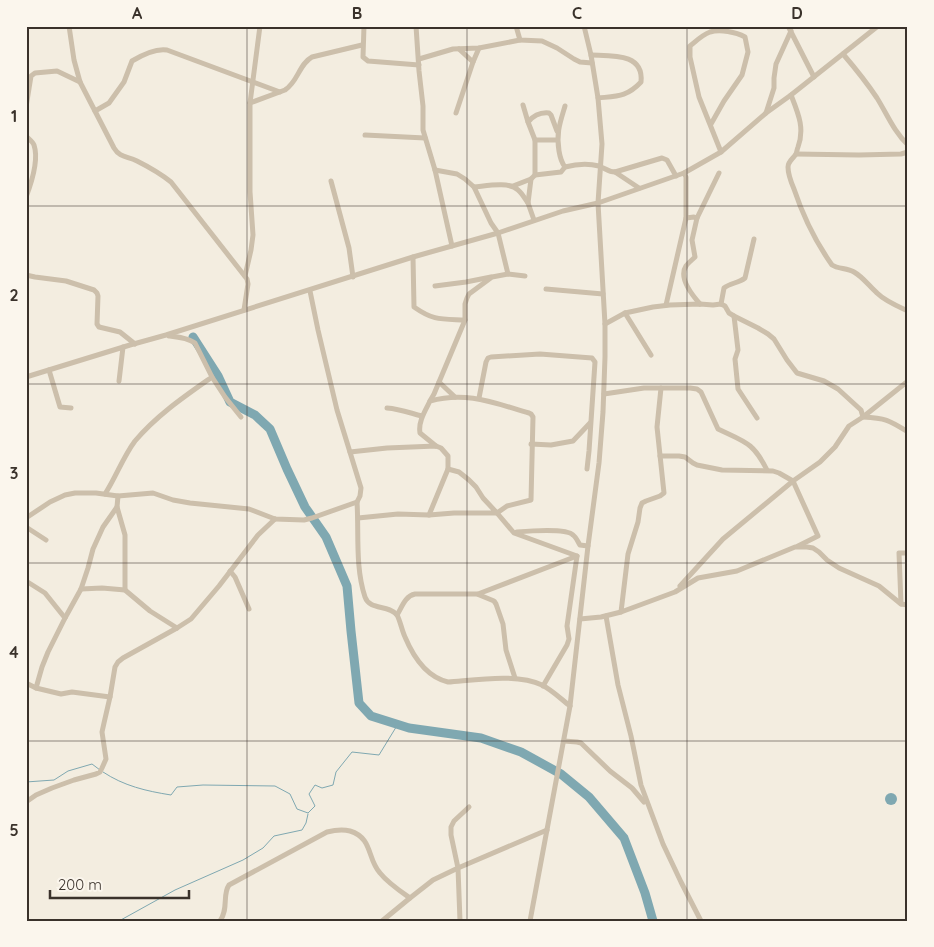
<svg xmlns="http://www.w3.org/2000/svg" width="934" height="947" viewBox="0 0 934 947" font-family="Quicksand,sans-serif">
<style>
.water{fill:#7fa8b1}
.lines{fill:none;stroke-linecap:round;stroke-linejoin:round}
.stream{stroke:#7fa8b1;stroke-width:1}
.river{stroke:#7fa8b1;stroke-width:9}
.minor{stroke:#ccbfab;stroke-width:5}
.grid{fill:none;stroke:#3a322b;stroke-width:1;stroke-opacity:0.55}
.neatline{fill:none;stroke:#3a322b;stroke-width:2}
.grid-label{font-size:16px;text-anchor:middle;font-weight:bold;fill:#3a322b}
</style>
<rect width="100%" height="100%" fill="#f3ede0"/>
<circle class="water" cx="891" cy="799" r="6"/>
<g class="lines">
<g class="stream">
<path d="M 103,772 C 124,786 146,791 171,795 L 177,787 L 203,785 L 275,786 L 290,794 L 297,809 L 308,813 L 315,806 L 309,794 L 315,785 L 322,788 L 333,785 L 336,772 L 352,752 L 379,755 L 398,724"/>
<path d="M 26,782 L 54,780 L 68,771 L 92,764 L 100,770"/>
<path d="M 119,921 L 175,890 L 243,860 L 263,848 L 274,836 L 302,830 L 306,823 L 308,814"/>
</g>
<path class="river" d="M 193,337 L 218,376 L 230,402 L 255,415 L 270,429 L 287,469 L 305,507 L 326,537 L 347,586 L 351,631 L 359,703 L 371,716 L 409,728 L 481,738 L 521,752 L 561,774 L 589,797 L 624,838 L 645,893 L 653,921"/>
<g class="minor">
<path d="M 69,26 L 74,60 L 80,82 L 114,148 C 120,158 127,156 137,161 C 149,167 161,174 171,182 L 247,279 L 248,284 L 244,310"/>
<path d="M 364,26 L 363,57 L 368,61 L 419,65"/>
<path d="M 416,26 L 419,71 L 423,106 L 423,130 L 435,170 L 452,246"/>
<path d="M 516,26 L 520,40 L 542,41 L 557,48 L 574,59 L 580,62 L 592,63"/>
<path d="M 788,26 L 814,77"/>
<path d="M 459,49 L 473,62"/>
<path d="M 843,54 C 855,68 867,83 877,98 C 887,114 894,132 908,145"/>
<path d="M 591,55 C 612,56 644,53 641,82 C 627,97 617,96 598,98"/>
<path d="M 419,59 L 453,49 L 479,48 L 520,40"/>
<path d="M 791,95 C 798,113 805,128 798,147 C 797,149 797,152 796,154 C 793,159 788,161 788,167 C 788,174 791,182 794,189 C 803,216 815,241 832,265 C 838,269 847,268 854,272 C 863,277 869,286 877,293 C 885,301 897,306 908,311"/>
<path d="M 250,103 L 285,90 C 298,82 299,64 312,57 L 362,45"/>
<path d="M 523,105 L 528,122 L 535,140 L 535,175"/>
<path d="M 565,106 C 560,123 556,133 559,151 C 560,157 561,162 565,167 C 576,164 588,163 599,166 C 605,168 608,172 615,172 L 662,158 L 667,160 L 676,176"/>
<path d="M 26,107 L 31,76 L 35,73 L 57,71 L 80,82"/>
<path d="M 95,111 L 109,103 L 124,82 L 132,61 C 142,55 155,48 167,50 L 280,92"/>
<path d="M 456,113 L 473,62 L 479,48"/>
<path d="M 766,113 L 774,88 L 774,78 L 776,64 L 791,31"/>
<path d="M 528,122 C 534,115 540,112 549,113 L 551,115 L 557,131"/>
<path d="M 711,124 L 724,101 L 742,75 L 748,52 L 745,37 C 736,32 720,29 710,32 C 702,35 696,41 690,46 L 690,57 L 699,97 L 721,152"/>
<path d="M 365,135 L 425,138"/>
<path d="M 26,136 C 29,139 33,142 34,145 C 39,160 31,184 26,197"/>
<path d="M 535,140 L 557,140"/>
<path d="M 796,154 L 859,155 L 901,154 L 908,152"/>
<path d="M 435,170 L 457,174 L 465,179 L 474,187 L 491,223 L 498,233 L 508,274 L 525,276"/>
<path d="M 615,172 L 639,188"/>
<path d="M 684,173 L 686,177 L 686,218 L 694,217 L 697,218 L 692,240 L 695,257 C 692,260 688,263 686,266 C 678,278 692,295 700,304"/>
<path d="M 531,179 L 528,203 L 534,220"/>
<path d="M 331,181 L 349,248 L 353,277"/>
<path d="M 513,186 L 531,179 L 535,175 L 561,172 L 565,167"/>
<path d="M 474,187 C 486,186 509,181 518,190 C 522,193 525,199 528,203"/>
<path d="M 697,218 L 719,173"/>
<path d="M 413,257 L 414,307 C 434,321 441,319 465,320"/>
<path d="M 26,275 L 35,277 L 66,281 L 94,290 L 97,293 L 98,296 L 97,324 L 99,327 L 120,332 L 135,344"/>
<path d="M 245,276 L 251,250 L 253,235 L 250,192 L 250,103 L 260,26"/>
<path d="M 435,286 L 466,282 L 491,277"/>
<path d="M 546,289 L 603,294"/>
<path d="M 310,291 L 318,330 L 337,410 L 361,488 L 360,496 L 357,502 C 359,533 355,567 365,597 C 370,611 388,604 397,615 C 400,620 402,631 405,637 C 413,656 427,677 448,682 C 475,680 517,673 542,685 C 552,690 561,699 570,706"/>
<path d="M 721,304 L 724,288 C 730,283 739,283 745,278 L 754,239"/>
<path d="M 666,305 L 686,218"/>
<path d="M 625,313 L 651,355"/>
<path d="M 734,316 L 738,350 L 735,359 L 738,389 L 757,418"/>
<path d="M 605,324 L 625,313 L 653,307 L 670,305 L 700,304 L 713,305 L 721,304 L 725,306 L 729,313 L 734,316 L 758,328 L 768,334 L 774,339 L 787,360 L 797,373 L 824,381 L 838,389 L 861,410 L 863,417 C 885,418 889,420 908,432"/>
<path d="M 49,370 L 60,407 L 71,408"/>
<path d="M 26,377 L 130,345 L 166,335 L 413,257 L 498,233 L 563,211 L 598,203 L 684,173 L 721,152 L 766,113 L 791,95 L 878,26"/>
<path d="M 212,377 L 225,397 L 241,417"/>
<path d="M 119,381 L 123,347"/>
<path d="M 439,382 L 455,397"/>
<path d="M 604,394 L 644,388 L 690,388 L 697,389 L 701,392 L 718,429 C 745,442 753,442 767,470"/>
<path d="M 479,398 L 486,362 L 488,358 L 491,357 L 540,354 L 592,358 L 595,362 L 589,451 L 587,469"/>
<path d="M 430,401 L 434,394 L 465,320 L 465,304 L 467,298 L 469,294 L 492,277 L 508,274"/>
<path d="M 387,408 C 400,409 410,413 422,416"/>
<path d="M 531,444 L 551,445 L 573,441 L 590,423"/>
<path d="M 436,446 L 420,433 C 418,422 425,411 430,401 C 467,391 494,403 529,413 L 531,414 L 533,417 L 531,500 L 507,506 L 497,513 L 514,533 L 577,556 L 567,626 L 569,639 L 567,645 L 543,686"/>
<path d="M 350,452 L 387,448 L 436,446 L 441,448 L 448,456 L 448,469 L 429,515 L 398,514 L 358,518"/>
<path d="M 660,456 L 679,456 L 685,457 L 693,463 L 697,465 L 722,470 L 773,471 L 779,473 L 793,481 L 818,536 L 798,546"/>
<path d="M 105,494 C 116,477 123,457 135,441 C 157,415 185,396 212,377 L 195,343 C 188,338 178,337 169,336"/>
<path d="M 117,507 L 125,535 L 125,590"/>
<path d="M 429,515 L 454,513 L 497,513 L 483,498 L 476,487 L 469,480 L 459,472 L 448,469"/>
<path d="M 26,518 L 50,502 L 65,495 L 75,493 L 96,493 L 118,496 L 153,493 L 173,500 L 190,503 L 249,509 L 275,519 L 304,520 L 312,518 L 357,502"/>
<path d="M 26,527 L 46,540"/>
<path d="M 517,532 C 528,531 567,528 573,535 C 576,537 578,542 580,545 L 588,546"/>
<path d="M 230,571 L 235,577 L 249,609"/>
<path d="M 26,581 L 45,593 L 65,618"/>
<path d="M 680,586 L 723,539 L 793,481 L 820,462 L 835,447 L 849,426 L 863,417 L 908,381"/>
<path d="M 81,589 L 102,588 L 125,590 L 150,611 L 177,628"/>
<path d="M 478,594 L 577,556"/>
<path d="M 901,604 L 899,553 L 908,553"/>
<path d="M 621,612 L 628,554 L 638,522 L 640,508 L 642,503 L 646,501 L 660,496 L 664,493 L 657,427 L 661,388"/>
<path d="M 397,615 C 402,607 405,596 415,594 L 477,594 L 494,601 L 496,604 L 503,624 L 506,650 L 515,678"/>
<path d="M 606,616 L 618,685 L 631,736 L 641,785 L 663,844 L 681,882 L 701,921"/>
<path d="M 580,619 L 601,617 L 621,612 L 675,592 L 698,578 L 737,571 L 795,547 L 807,547 L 813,548 L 819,552 L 827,560 L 839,568 L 879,586 L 901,604 L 908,605"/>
<path d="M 26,683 L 36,688 L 61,694 L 72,692 L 110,697"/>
<path d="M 36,688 L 42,667 L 48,652 L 65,618 L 81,589 L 88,568 L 93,549 L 103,527 L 117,507 L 118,496"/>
<path d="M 564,741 L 577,742 L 581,743 L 610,771 L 632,788 L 644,802"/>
<path d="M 26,802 L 36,795 L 52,788 L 74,780 L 96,774 L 100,772 L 102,768 L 106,759 L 102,732 L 104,723 L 110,697 L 115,667 L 118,662 L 123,658 L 177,628 L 191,619 L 219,586 L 258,535 L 275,519"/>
<path d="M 220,921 C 229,908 222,895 229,885 L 327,832 C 335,830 342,829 350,831 C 373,838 367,859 380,873 C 388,883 400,891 410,898 L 433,880 L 458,868 L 547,830"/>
<path d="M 382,921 L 410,898"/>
<path d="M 460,921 L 458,868 L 451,835 L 451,827 L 454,821 L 469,807"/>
<path d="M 530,921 L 570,706 L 588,546 L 599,463 L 603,412 L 605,357 L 605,324 L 598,203 L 602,144 L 598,98 L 591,55 L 584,26"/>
</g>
</g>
<path class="grid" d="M 247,26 L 247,921M 467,26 L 467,921M 687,26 L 687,921M 26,206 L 908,206M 26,384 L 908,384M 26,563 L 908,563M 26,741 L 908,741"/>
<rect width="934" height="947" fill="none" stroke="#fbf6ed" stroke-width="55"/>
<path d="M50 890v8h139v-8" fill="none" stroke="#3a322b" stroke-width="2.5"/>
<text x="58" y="890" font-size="15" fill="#3a322b" stroke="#fbf6ed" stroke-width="4" paint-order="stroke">200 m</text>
<rect x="28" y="28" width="878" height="892" class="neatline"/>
<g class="grid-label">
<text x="137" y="19">A</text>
<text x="357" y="19">B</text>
<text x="577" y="19">C</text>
<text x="797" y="19">D</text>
<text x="14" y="122">1</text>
<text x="14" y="301">2</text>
<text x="14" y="479">3</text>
<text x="14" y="658">4</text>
<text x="14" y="836">5</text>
</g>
</svg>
